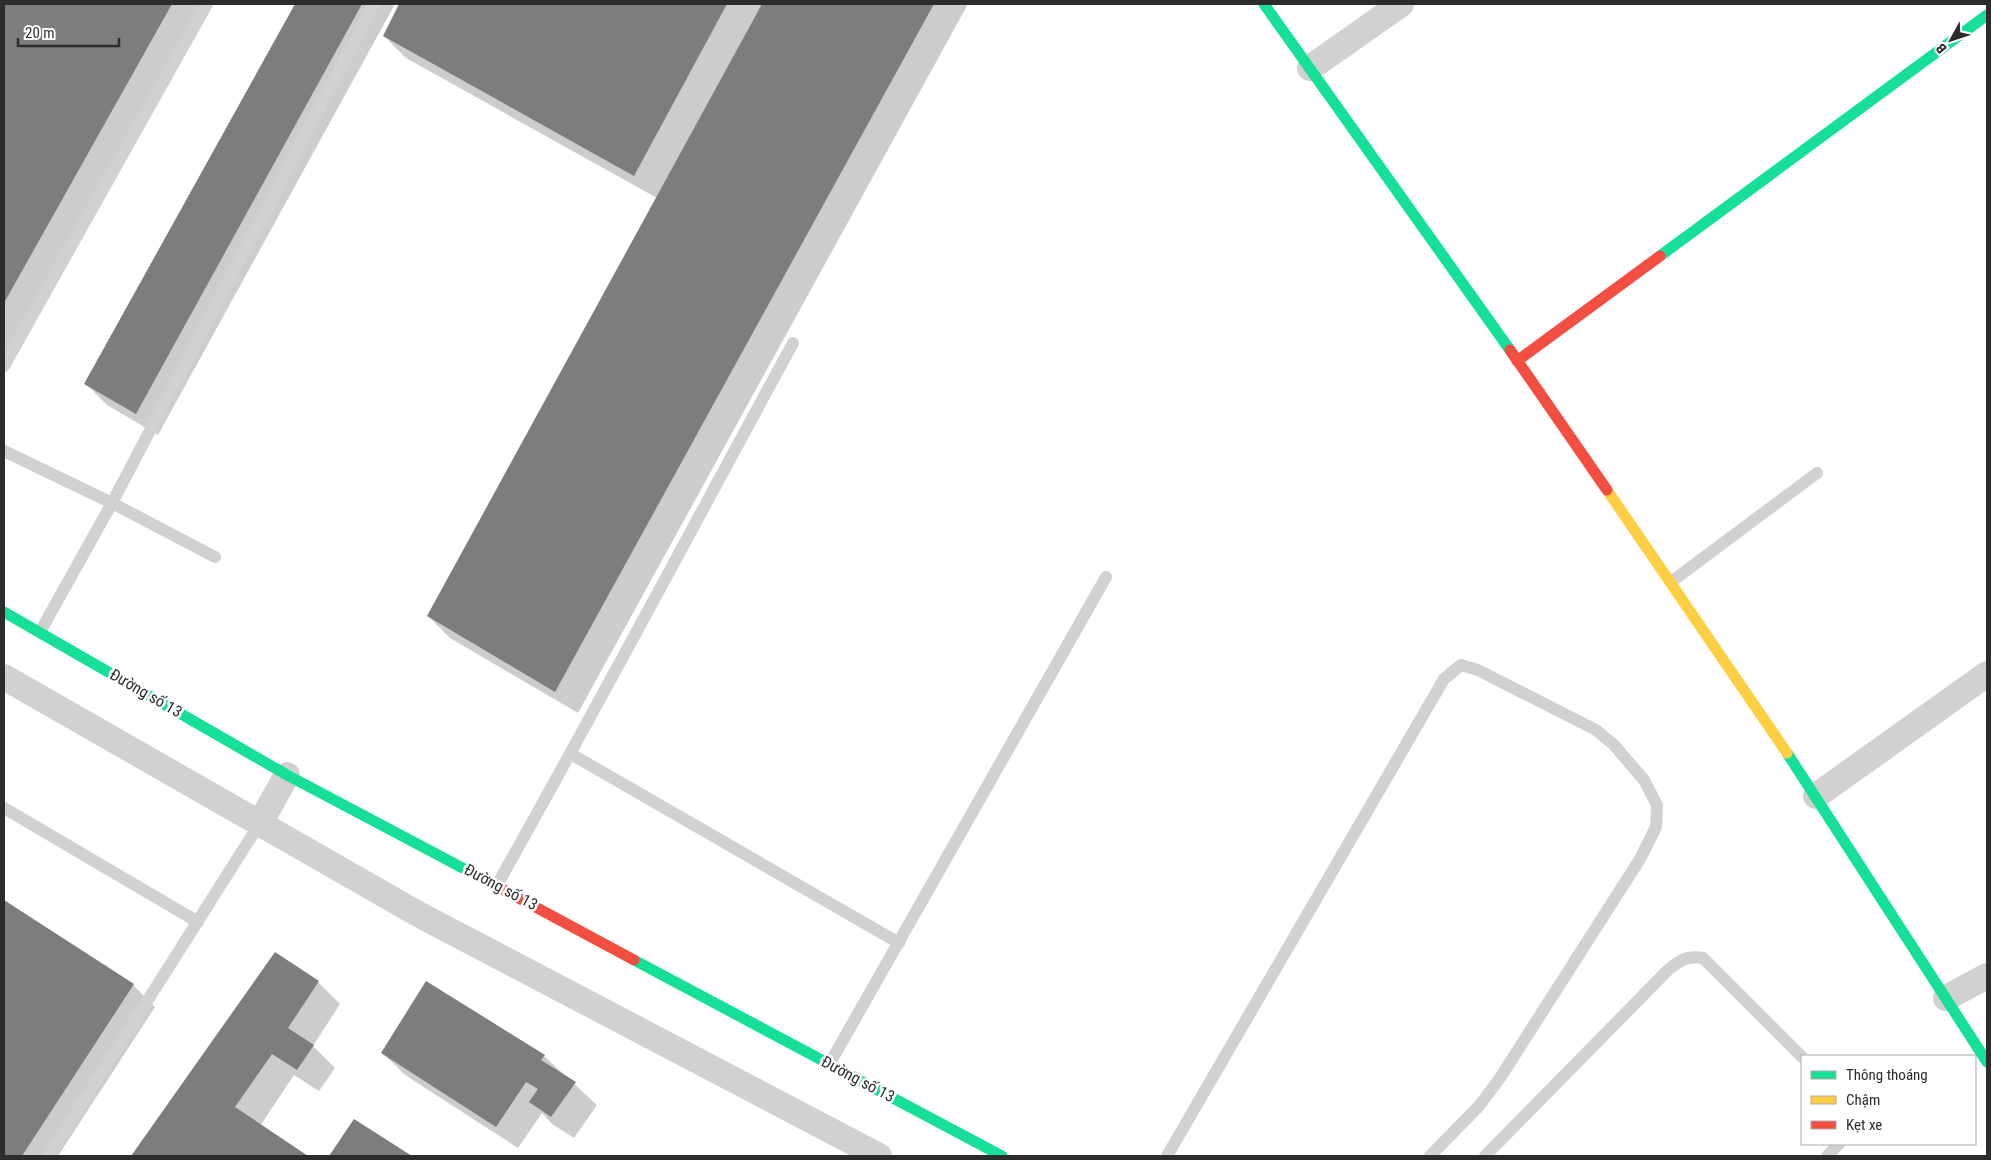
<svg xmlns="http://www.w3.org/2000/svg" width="1991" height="1160" viewBox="0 0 1991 1160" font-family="'Roboto Condensed',sans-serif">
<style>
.shadow{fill:#0003}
.building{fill:#7d7d7d}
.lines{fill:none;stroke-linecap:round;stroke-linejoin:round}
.lane{stroke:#d1d1d1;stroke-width:12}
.street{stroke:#d1d1d1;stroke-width:26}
.fast{stroke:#16e098;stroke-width:11}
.slow{stroke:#ffcf43;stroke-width:11}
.jam{stroke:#f24e42;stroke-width:11}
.labels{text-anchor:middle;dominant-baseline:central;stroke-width:5;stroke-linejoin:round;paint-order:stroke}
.street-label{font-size:16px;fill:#2c2c2c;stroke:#fff}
</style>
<rect width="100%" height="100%" fill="#fff"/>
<g class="shadow">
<path d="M 4,4 L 206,4 L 9,355 L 4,353 Z"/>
<path d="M 296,4 L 392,4 L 394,6 L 158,435 L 107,405 L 85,383 Z"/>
<path d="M 401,4 L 968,4 L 578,713 L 450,638 L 428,616 L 657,198 L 406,58 L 384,36 Z"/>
<path d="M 4,901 L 133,985 L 155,1007 L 58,1156 L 4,1156 Z"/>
<path d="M 276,954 L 318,982 L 340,1004 L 313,1046 L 335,1068 L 319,1091 L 294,1075 L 260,1126 L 306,1156 L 133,1156 Z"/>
<path d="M 383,1053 L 544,1056 L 597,1105 L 574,1138 L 552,1124 L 542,1113 L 518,1148 L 405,1075 Z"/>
<path d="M 355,1121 L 409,1156 L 330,1156 Z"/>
</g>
<g class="building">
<path d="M 4,4 L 172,4 L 4,303 Z"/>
<path d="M 295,4 L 362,4 L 136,414 L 84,384 Z"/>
<path d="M 399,4 L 727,4 L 634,176 L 383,36 Z"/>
<path d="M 762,4 L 934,4 L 555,692 L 427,616 Z"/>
<path d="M 4,900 L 134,984 L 22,1156 L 4,1156 Z"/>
<path d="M 275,952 L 319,981 L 288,1028 L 314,1045 L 297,1070 L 272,1054 L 235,1107 L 308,1156 L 131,1156 Z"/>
<path d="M 426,981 L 545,1055 L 541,1060 L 576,1082 L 551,1117 L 529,1102 L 538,1089 L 526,1082 L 496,1127 L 381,1053 Z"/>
<path d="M 354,1119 L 412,1156 L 329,1156 Z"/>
</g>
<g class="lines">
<g class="lane">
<path d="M 4,366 L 207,4"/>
<path d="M 4,451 L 112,503 L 215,557"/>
<path d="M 1671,582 L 1817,473"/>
<path d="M 40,632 L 112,503 L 374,4"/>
<path d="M 571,754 L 899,943"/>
<path d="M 4,808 L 198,922"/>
<path d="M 497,885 C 598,706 695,523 793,343"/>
<path d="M 830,1063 L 1106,577"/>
<path d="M 49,1156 L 260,823"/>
<path d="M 1167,1156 L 1444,679 L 1461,665 L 1478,670 L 1596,730 L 1614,745 L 1644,780 L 1657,805 L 1656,827 L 1640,859 L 1500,1078 L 1479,1106 L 1430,1156"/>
<path d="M 1485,1156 L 1668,970 C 1680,960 1688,955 1703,958 L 1802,1057"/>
<path d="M 1827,1156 L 1839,1144"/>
</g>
<g class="street">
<path d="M 1310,68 L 1401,4"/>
<path d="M 4,677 L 418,914 L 879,1156"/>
<path d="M 1816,796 L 1987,674"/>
<path d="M 260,823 L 287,775"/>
<path d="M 1946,998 L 1987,976"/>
</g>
<g class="fast">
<path d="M 1264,4 L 1510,350"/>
<path d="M 1660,256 L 1987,15"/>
<path d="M 4,612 L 287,775 L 489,882"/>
<path d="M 1787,753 L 1987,1062"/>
<path d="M 634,960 L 1002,1156"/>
</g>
<path class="slow" d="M 1607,490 L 1787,753"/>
<g class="jam">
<path d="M 1510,350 L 1607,490"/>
<path d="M 1517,361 L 1660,256"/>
<path d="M 489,882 L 634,960"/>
</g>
</g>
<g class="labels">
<g class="street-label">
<text transform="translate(146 693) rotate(30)">Đường số 13</text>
<text transform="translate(501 887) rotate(28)">Đường số 13</text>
<text transform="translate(858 1079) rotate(28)">Đường số 13</text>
</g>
</g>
<rect width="1991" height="1160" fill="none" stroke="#2c2c2c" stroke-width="10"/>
<rect x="1801" y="1055" width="175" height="90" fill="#ffffff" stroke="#ababab"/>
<rect x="1811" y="1071" width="25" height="8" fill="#16e098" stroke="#ababab"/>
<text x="1846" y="1080" font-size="15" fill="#2c2c2c">Thông thoáng</text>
<rect x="1811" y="1096" width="25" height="8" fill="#ffcf43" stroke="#ababab"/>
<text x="1846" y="1105" font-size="15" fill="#2c2c2c">Chậm</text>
<rect x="1811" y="1121" width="25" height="8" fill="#f24e42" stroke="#ababab"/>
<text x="1846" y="1130" font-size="15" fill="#2c2c2c">Kẹt xe</text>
<g transform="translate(1951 40) rotate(230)" stroke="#ffffff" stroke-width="4" paint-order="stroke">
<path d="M0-4L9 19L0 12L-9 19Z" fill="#2c2c2c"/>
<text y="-8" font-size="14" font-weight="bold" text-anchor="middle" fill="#2c2c2c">B</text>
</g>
<path d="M18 38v8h101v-8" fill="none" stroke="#2c2c2c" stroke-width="2.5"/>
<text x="25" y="38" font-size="15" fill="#2c2c2c" stroke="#ffffff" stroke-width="4" paint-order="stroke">20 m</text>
</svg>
